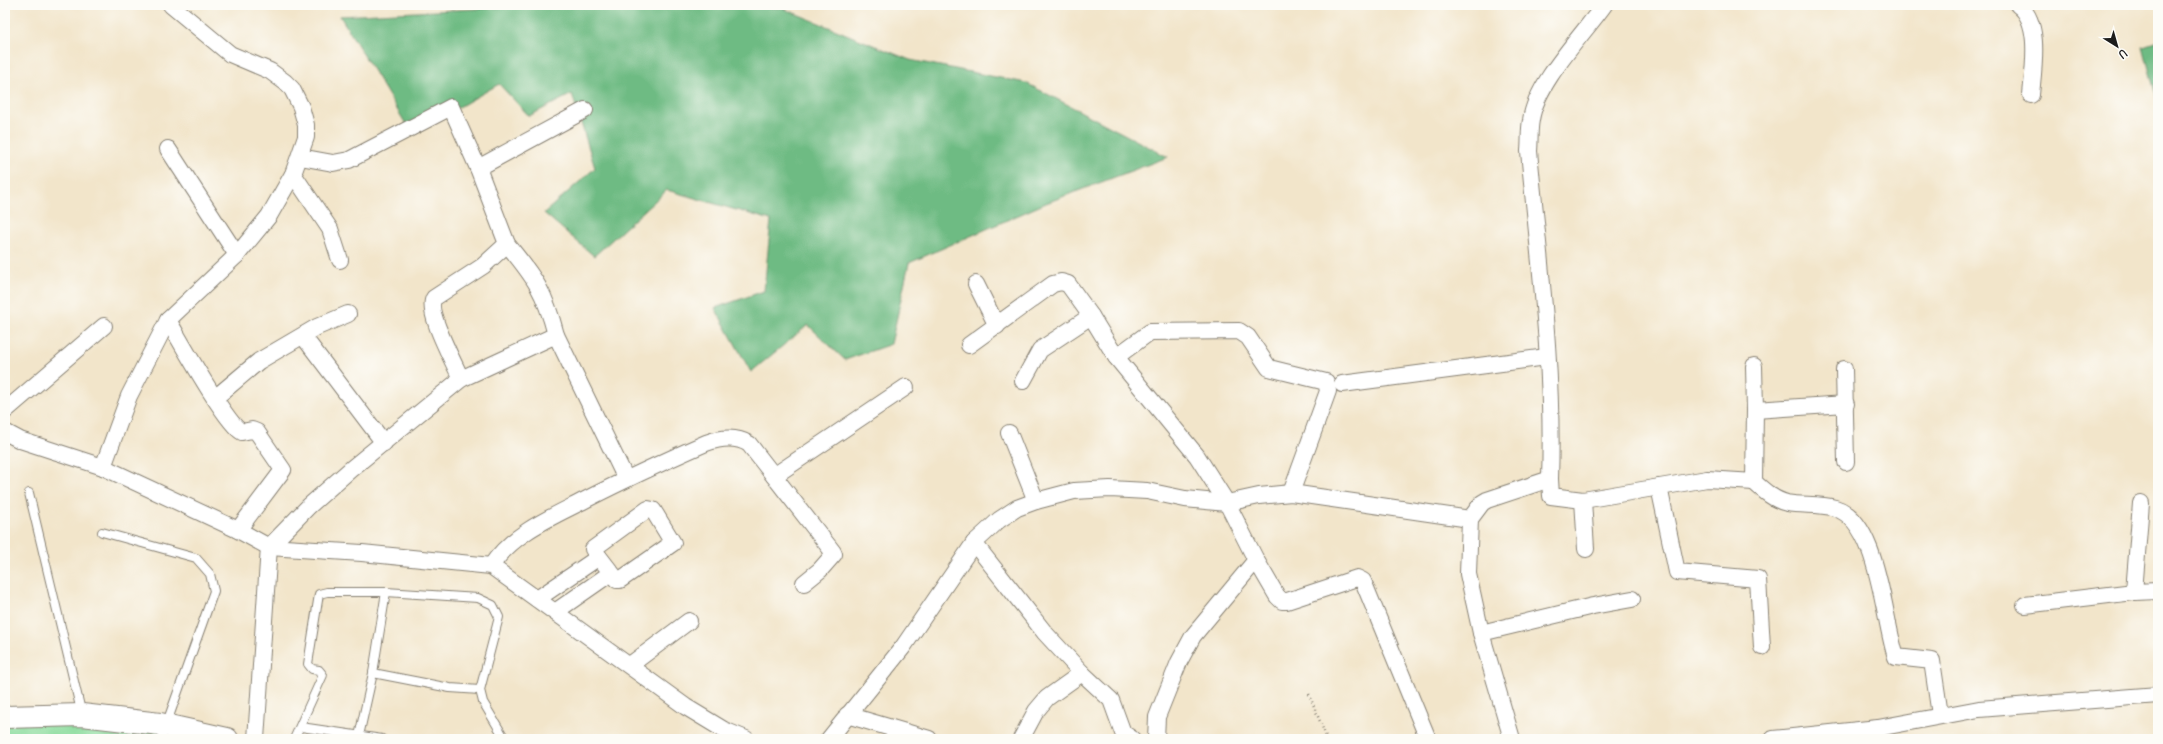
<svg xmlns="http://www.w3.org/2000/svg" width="2163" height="744" viewBox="0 0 2163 744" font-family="Delius,sans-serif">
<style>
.green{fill:#89db9b;stroke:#527c5c}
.forest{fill:#6ebb83;stroke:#456c50}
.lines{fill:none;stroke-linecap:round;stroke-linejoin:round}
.lane-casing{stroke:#878073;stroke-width:10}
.street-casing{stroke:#878073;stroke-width:18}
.primary-casing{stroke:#878073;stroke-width:24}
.path{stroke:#878073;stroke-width:2.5;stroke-dasharray:1 3;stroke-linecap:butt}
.lane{stroke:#fff;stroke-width:8}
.street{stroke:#fff;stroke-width:16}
.primary{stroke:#fff;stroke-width:22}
</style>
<rect width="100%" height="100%" fill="#fdfcf7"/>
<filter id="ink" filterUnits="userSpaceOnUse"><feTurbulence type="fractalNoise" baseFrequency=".025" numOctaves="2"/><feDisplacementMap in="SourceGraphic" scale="8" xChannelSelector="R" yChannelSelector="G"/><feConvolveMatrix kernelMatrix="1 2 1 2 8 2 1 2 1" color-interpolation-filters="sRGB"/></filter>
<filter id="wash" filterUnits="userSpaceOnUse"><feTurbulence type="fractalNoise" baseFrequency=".012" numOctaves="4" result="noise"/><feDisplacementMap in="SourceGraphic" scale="16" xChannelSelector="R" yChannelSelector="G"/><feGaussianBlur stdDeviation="0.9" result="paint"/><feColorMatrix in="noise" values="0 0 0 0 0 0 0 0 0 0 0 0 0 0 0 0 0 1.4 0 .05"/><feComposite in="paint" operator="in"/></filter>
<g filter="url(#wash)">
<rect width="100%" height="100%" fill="#f2e5ca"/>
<path class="green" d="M 5,711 L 232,739 L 5,739 Z"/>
<g class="forest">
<path d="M 550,5 L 719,5 L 782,8 L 910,60 L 1026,83 L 1168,157 L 1046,203 L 909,263 L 891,344 L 845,360 L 808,325 L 751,372 L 715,308 L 764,291 L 771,220 L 667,190 L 594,256 L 544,213 L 595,168 L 572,94 L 529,116 L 499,84 L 412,134 L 340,16 Z"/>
<path d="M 2158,41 L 2158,104 L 2143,46 Z"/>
</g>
</g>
<g filter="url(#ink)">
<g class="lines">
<defs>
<g id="lane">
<path d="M 29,493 L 82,715"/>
<path d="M 102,532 L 196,558 L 210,574 L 214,591 L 161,739"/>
<path d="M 480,690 L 483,702 L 505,739"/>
<path d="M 301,727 L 382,739"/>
<path d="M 359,736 L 373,673 L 386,592"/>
<path d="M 294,739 L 323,675 L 319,670 L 312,669 L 308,664 L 319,594 L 327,592 L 386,592 L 478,598 L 493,605 L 499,617 L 480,690 L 450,688 L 373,673"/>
</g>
<g id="street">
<path d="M 2018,5 C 2042,22 2033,70 2031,95"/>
<path d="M 168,149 L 237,255"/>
<path d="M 300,157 L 333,163 L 349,160 L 451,107 L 478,168"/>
<path d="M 293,174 L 330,229 L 340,260"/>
<path d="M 507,244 C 535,278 545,292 556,335 L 626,479"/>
<path d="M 976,284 L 997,326"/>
<path d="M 168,320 C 180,340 226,424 242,432 L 252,430 L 257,432 L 283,470 L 238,530"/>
<path d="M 303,336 L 384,443"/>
<path d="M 969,345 L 1053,284 L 1061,282 L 1068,284 L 1091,316 L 1116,357 L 1197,456 L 1227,503 L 1256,560 L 1277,596 L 1282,601 L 1287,601 L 1357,578 L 1363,581 L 1428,739"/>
<path d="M 1116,357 L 1150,332 L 1239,331 L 1248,337 L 1269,368 L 1326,382 L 1328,391 L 1291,493"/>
<path d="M 1844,369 L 1846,462"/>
<path d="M 461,379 C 455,364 425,311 434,298 L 483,266 L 507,244 L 478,168 L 585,110"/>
<path d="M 1023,381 L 1040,350 L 1091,316"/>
<path d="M 1342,384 L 1547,357"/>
<path d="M 215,398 L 259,361 L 317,327 L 348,314"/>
<path d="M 1755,410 L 1846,404"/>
<path d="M 5,411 L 104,326"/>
<path d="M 5,432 L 20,440 L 103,467 L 238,530 L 269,547 L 362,553 L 491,566 L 686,707 L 724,730 L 746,739"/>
<path d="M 1009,433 L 1036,501"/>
<path d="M 103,467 L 129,396 L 168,320 L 237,255 L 269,216 L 293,174 L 306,137 L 306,125 L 301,107 L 292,89 L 285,82 L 270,71 L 230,54 L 171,5"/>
<path d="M 774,476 L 906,387"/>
<path d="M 1550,479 L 1551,496 L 1583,500 L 1707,479 L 1754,482 L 1755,410 L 1754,366"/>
<path d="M 1754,482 C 1764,491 1774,500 1787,503 C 1803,506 1819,503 1835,508 C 1879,521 1883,619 1896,657 L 1932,661 L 1940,715"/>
<path d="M 1659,487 L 1677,572 L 1758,579 L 1762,647"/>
<path d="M 1583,500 L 1586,549"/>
<path d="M 2141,503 L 2134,592 L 2158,591"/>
<path d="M 648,509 L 653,510 L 673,543 L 620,580 L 617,580 L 593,549 Z"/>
<path d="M 974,543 L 1045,633 L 1082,673 L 1111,700 L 1123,733 L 1132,739"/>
<path d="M 491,566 C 513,533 550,518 585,500 C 624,480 665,461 706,443 C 720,438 736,436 749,444 L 833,552 L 834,554 L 820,570 L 804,583"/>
<path d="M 537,599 L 599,557"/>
<path d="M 2025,605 L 2134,592"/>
<path d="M 555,612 L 611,573"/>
<path d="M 1481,633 L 1593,606 L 1632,599"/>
<path d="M 630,665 L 689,621"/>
<path d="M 847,715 L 929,739"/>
<path d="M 256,739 L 269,547 L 309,506 L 351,469 L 461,379 L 556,335"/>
<path d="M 829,739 L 903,647 L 974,543 L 999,520 L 1017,508 L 1036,501 L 1074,491 L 1110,489 L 1147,491 L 1185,499 L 1227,503 L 1259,496 L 1291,493 L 1470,519"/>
<path d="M 1021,739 L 1036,711 L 1047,698 L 1082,673"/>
<path d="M 1156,739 L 1157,717 L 1179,662 L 1193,636 L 1256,560"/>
<path d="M 1512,739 L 1481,633 L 1468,574 L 1470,519 L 1482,503 L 1487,500 L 1550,479 C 1554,370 1539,260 1529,151 C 1530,141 1529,130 1531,120 C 1536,83 1582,36 1604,5"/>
<path d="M 1773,739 L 1878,728 L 1979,709 L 2158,695"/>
</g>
<path id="primary" d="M 5,717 L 82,715 L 160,724 L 227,739"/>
</defs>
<use href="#lane" class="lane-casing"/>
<use href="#street" class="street-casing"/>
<use href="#primary" class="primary-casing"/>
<g class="path">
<path d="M 5,7 L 8,5"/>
<path d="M 1309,694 L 1327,739"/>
</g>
<use href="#lane" class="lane"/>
<use href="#street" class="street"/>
<use href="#primary" class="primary"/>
</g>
</g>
<rect width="2163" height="744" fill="none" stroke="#fdfcf7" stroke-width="20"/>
<g transform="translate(2117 46) rotate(143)" stroke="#fdfcf7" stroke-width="3" paint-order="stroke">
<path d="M0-3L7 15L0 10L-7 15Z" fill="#1c1c1c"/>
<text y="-6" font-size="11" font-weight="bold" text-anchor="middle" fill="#1c1c1c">U</text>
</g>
</svg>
